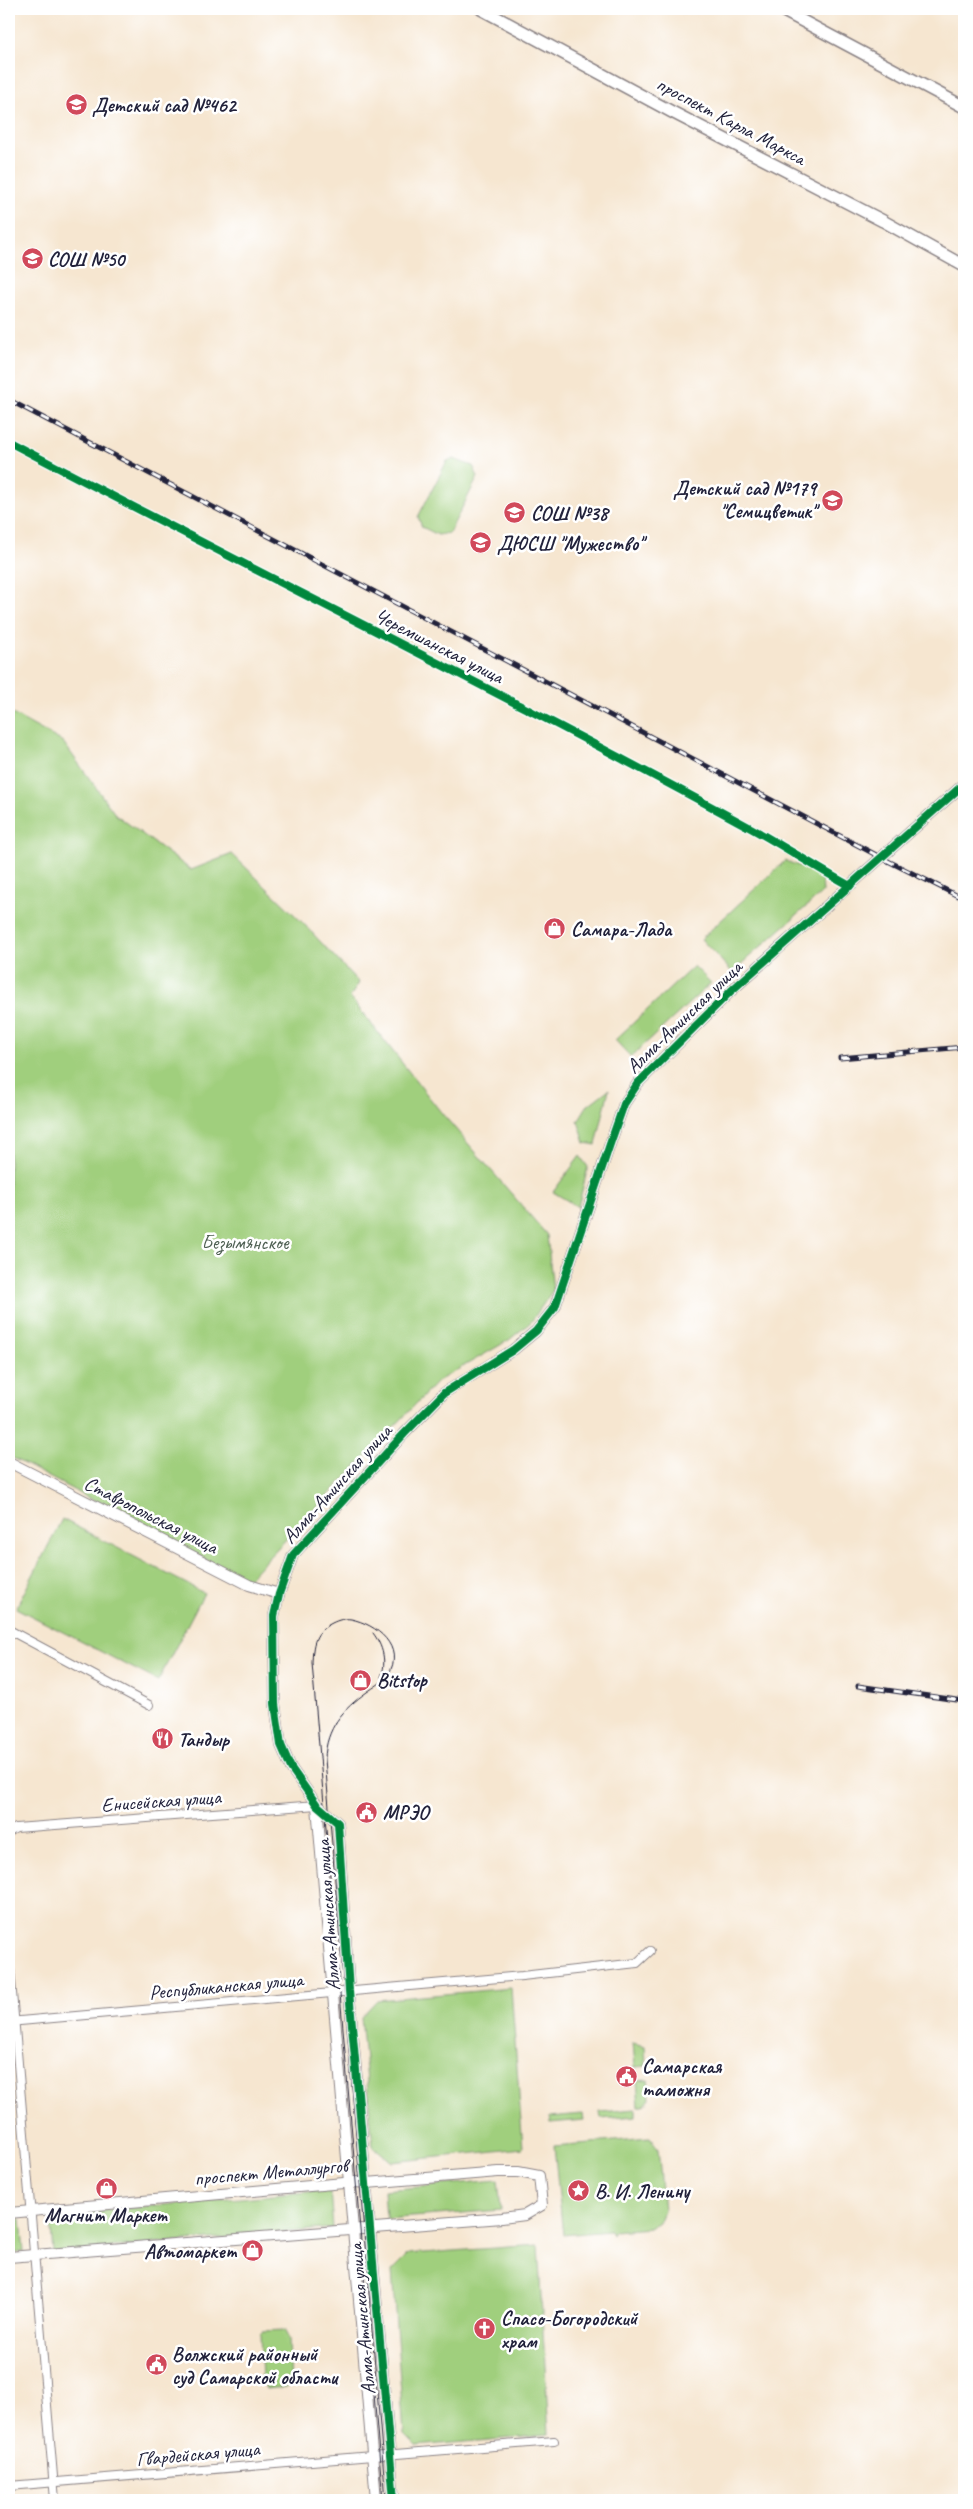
<svg xmlns="http://www.w3.org/2000/svg" width="973" height="2509" viewBox="0 0 973 2509" font-family="Caveat,sans-serif">
<style>
.green{fill:#a0cf7d;stroke:#61785c}
.lines{fill:none;stroke-linecap:round;stroke-linejoin:round}
.minor-casing{stroke:#8c8486;stroke-width:10}
.tertiary-casing{stroke:#8c8486;stroke-width:12}
.secondary-casing{stroke:#8c8486;stroke-width:14}
.minor{stroke:#fff;stroke-width:8}
.tertiary{stroke:#fff;stroke-width:10}
.secondary{stroke:#fff;stroke-width:11}
.tram{stroke:#22223b;stroke-width:1}
.rail-casing{stroke:#22223b;stroke-width:5}
.rail{stroke:#fff;stroke-width:3;stroke-dasharray:9;stroke-linecap:butt}
.cycleway-casing{stroke:#fff;stroke-width:11}
.cycleway{stroke:#00873e;stroke-width:8}
.labels{text-anchor:middle;dominant-baseline:central;stroke-width:5;stroke-linejoin:round;paint-order:stroke}
.poi-label{font-size:20px;font-weight:bold;fill:#22223b;stroke:#fff;text-anchor:start}
.street-label{font-size:20px;fill:#22223b;stroke:#fff}
.park-label{font-size:20px;fill:#4e5f52;stroke:#fff}
</style>
<rect width="100%" height="100%" fill="#fff"/>
<filter id="ink" filterUnits="userSpaceOnUse"><feTurbulence type="fractalNoise" baseFrequency=".02" numOctaves="2"/><feDisplacementMap in="SourceGraphic" scale="10" xChannelSelector="R" yChannelSelector="G"/><feConvolveMatrix kernelMatrix="1 2 1 2 8 2 1 2 1" color-interpolation-filters="sRGB"/></filter>
<filter id="wash" filterUnits="userSpaceOnUse"><feTurbulence type="fractalNoise" baseFrequency=".0096" numOctaves="4" result="noise"/><feDisplacementMap in="SourceGraphic" scale="20" xChannelSelector="R" yChannelSelector="G"/><feGaussianBlur stdDeviation="1.12" result="paint"/><feColorMatrix in="noise" values="0 0 0 0 0 0 0 0 0 0 0 0 0 0 0 0 0 1.4 0 .05"/><feComposite in="paint" operator="in"/></filter>
<g filter="url(#wash)">
<rect width="100%" height="100%" fill="#f6e6d0"/>
<g class="green">
<path d="M 453,459 L 473,466 L 478,477 L 449,533 L 438,535 L 422,527 L 418,517 L 447,461 Z"/>
<path d="M 9,712 L 63,742 L 115,814 L 191,870 L 232,854 L 302,922 L 359,983 L 350,997 L 440,1111 L 547,1235 L 553,1290 L 531,1322 L 509,1340 L 438,1381 L 246,1581 L 9,1456 Z"/>
<path d="M 785,861 L 808,869 L 822,880 L 823,892 L 732,972 L 701,939 Z"/>
<path d="M 694,966 L 711,983 L 631,1057 L 615,1040 Z"/>
<path d="M 609,1089 L 596,1145 L 585,1143 L 578,1121 L 587,1106 Z"/>
<path d="M 580,1156 L 588,1167 L 578,1207 L 553,1192 Z"/>
<path d="M 62,1519 L 204,1593 L 158,1681 L 16,1608 Z"/>
<path d="M 511,1988 L 523,2148 L 392,2162 L 373,2146 L 361,2017 L 377,2000 Z"/>
<path d="M 633,2043 L 645,2046 L 646,2066 L 635,2067 Z"/>
<path d="M 648,2079 L 650,2099 L 644,2106 L 639,2106 L 637,2080 Z"/>
<path d="M 636,2109 L 636,2116 L 601,2119 L 600,2112 Z"/>
<path d="M 583,2114 L 584,2120 L 550,2123 L 549,2117 Z"/>
<path d="M 650,2138 L 658,2149 L 664,2210 L 659,2222 L 650,2228 L 614,2231 L 612,2235 L 610,2231 L 563,2235 L 554,2146 Z"/>
<path d="M 498,2180 L 501,2210 L 386,2219 L 384,2190 Z"/>
<path d="M 330,2190 L 333,2228 L 53,2253 L 50,2215 Z"/>
<path d="M 21,2219 L 24,2252 L 9,2254 L 9,2220 Z"/>
<path d="M 538,2245 L 549,2435 L 416,2446 L 404,2434 L 392,2271 L 409,2254 Z"/>
<path d="M 284,2330 L 289,2339 L 291,2384 L 286,2387 L 266,2389 L 262,2380 L 260,2334 L 263,2331 Z"/>
</g>
</g>
<g filter="url(#ink)">
<g class="lines">
<defs>
<g id="minor">
<path d="M 9,442 C 254,571 503,693 747,826 C 782,845 815,867 850,886"/>
<path d="M 9,1630 L 149,1705"/>
<path d="M 9,1832 L 16,1828 L 317,1805"/>
<path d="M 9,1957 L 55,2500"/>
<path d="M 9,2022 L 522,1976 L 637,1963 L 650,1951"/>
<path d="M 9,2486 L 554,2441"/>
</g>
<g id="tertiary">
<path d="M 9,1462 L 249,1585 L 279,1594"/>
<path d="M 317,1806 L 376,2500"/>
<path d="M 9,2213 L 355,2182 L 367,2183 L 498,2172 L 518,2172 L 539,2176 L 542,2205 L 525,2215 L 502,2218 L 9,2257"/>
<path d="M 394,2500 L 349,1991 L 338,1823 L 317,1805 L 291,1768 L 281,1745 L 275,1704 L 274,1616 L 279,1594 L 293,1555 L 404,1434 L 444,1393 L 513,1350 L 536,1331 L 555,1307 L 610,1144 L 624,1104 L 638,1083 L 731,991 L 964,784"/>
</g>
<g id="secondary">
<path d="M 481,9 L 672,112 L 883,221 L 964,266"/>
<path d="M 780,9 L 964,107"/>
</g>
</defs>
<use href="#minor" class="minor-casing"/>
<use href="#tertiary" class="tertiary-casing"/>
<use href="#secondary" class="secondary-casing"/>
<use href="#minor" class="minor"/>
<use href="#tertiary" class="tertiary"/>
<use href="#secondary" class="secondary"/>
<g class="tram">
<path d="M 373,1633 C 383,1646 387,1662 381,1677"/>
<path d="M 383,2500 L 312,1663 C 313,1644 314,1632 332,1623 C 338,1620 345,1618 351,1619 C 376,1624 406,1647 388,1675 C 383,1682 374,1687 367,1692 C 343,1709 326,1728 325,1759 L 386,2500"/>
</g>
<defs>
<g id="rail">
<path d="M 9,400 L 882,858 L 964,899"/>
<path d="M 840,1058 L 964,1047"/>
<path d="M 858,1686 L 964,1701"/>
</g>
</defs>
<use href="#rail" class="rail-casing"/>
<use href="#rail" class="rail"/>
<defs>
<g id="cycleway">
<path d="M 9,442 C 254,571 503,693 747,826 C 782,845 815,867 850,886"/>
<path d="M 394,2500 L 349,1991 L 338,1823 L 317,1805 L 291,1768 L 281,1745 L 275,1704 L 274,1616 L 279,1594 L 293,1555 L 404,1434 L 444,1393 L 513,1350 L 536,1331 L 555,1307 L 610,1144 L 624,1104 L 638,1083 L 731,991 L 964,784"/>
</g>
</defs>
<use href="#cycleway" class="cycleway-casing"/>
<use href="#cycleway" class="cycleway"/>
</g>
</g>
<defs>
<symbol id="school-disc" viewBox="-11 -11 22 22"><circle r="9.5" fill="#d1495b" stroke="#fff"/><path d="M0-5L7-2L0 1L-7-2ZM-4 1L0 2.5L4 1V4Q0 6-4 4Z" fill="#fff"/></symbol>
<symbol id="shop-disc" viewBox="-11 -11 22 22"><circle r="9.5" fill="#d1495b" stroke="#fff"/><path d="M-5-2.5h2.3a2.7 3.5 0 0 1 5.4 0H5L5.5 6h-11ZM-1.5-2.5h3a1.5 2.3 0 0 0-3 0Z" fill="#fff"/></symbol>
<symbol id="restaurant-disc" viewBox="-11 -11 22 22"><circle r="9.5" fill="#d1495b" stroke="#fff"/><path d="M-5-6h1v4h1v-4h1v4h1v-4h1v5L-1.5 .5V6h-2V.5L-5-1ZM5-6V6H3V1.5H1.5Q1.5-4 5-6Z" fill="#fff"/></symbol>
<symbol id="civic-disc" viewBox="-11 -11 22 22"><circle r="9.5" fill="#d1495b" stroke="#fff"/><path d="M-.6-6.5H3V-4.5H.6V-3L4-1V1h2V6H-6V1h2V-1L-.6-3ZM-1.2 2.5V6h2.4V2.5Z" fill="#fff"/></symbol>
<symbol id="sight-disc" viewBox="-11 -11 22 22"><circle r="9.5" fill="#d1495b" stroke="#fff"/><path d="M0-6L1.8-2.2L6-1.7L2.9 1.2L3.7 5.4L0 3.3L-3.7 5.4L-2.9 1.2L-6-1.7L-1.8-2.2Z" fill="#fff"/></symbol>
<symbol id="church-disc" viewBox="-11 -11 22 22"><circle r="9.5" fill="#d1495b" stroke="#fff"/><path d="M-1.2-6h2.4v3.5h3.3v2.4h-3.3V6h-2.4V-.1h-3.3v-2.4h3.3Z" fill="#fff"/></symbol>
</defs>
<g fill-rule="evenodd">
<use href="#school-disc" x="64" y="92" width="25" height="25"/>
<use href="#school-disc" x="20" y="246" width="25" height="25"/>
<use href="#school-disc" x="820" y="488" width="25" height="25"/>
<use href="#school-disc" x="502" y="500" width="25" height="25"/>
<use href="#school-disc" x="468" y="530" width="25" height="25"/>
<use href="#shop-disc" x="542" y="916" width="25" height="25"/>
<use href="#shop-disc" x="348" y="1668" width="25" height="25"/>
<use href="#restaurant-disc" x="150" y="1726" width="25" height="25"/>
<use href="#civic-disc" x="354" y="1800" width="25" height="25"/>
<use href="#civic-disc" x="614" y="2064" width="25" height="25"/>
<use href="#shop-disc" x="94" y="2176" width="25" height="25"/>
<use href="#sight-disc" x="566" y="2178" width="25" height="25"/>
<use href="#shop-disc" x="240" y="2238" width="25" height="25"/>
<use href="#church-disc" x="472" y="2316" width="25" height="25"/>
<use href="#civic-disc" x="144" y="2352" width="25" height="25"/>
</g>
<g class="labels">
<g class="poi-label">
<text x="92" y="105">Детский сад №462</text>
<text x="48" y="259">СОШ №50</text>
<text x="816" y="488" text-anchor="end">Детский сад №179<tspan x="816" dy="23">"Семицветик"</tspan></text>
<text x="531" y="513">СОШ №38</text>
<text x="497" y="543">ДЮСШ "Мужество"</text>
<text x="571" y="929">Самара-Лада</text>
<text x="377" y="1680">Bitstop</text>
<text x="178" y="1739">Тандыр</text>
<text x="383" y="1812">МРЭО</text>
<text x="642" y="2066">Самарская<tspan x="642" dy="23">таможня</tspan></text>
<text x="595" y="2191">В. И. Ленину</text>
<text x="106" y="2215" text-anchor="middle">Магнит Маркет</text>
<text x="237" y="2251" text-anchor="end">Автомаркет</text>
<text x="501" y="2318">Спасо-Богородский<tspan x="501" dy="23">храм</tspan></text>
<text x="172" y="2354">Волжский районный<tspan x="172" dy="23">суд Самарской области</tspan></text>
</g>
<g class="street-label">
<text transform="translate(731 121) rotate(28)">проспект Карла Маркса</text>
<text transform="translate(439 646) rotate(27)">Черемшанская улица</text>
<text transform="translate(684 1017) rotate(-44)">Алма-Атинская улица</text>
<text transform="translate(337 1484) rotate(-48)">Алма-Атинская улица</text>
<text transform="translate(151 1515) rotate(27)">Ставропольская улица</text>
<text transform="translate(161 1801) rotate(-4)">Енисейская улица</text>
<text transform="translate(328 1915) rotate(-94)">Алма-Атинская улица</text>
<text transform="translate(226 1986) rotate(-5)">Республиканская улица</text>
<text transform="translate(271 2172) rotate(-5)">проспект Металлургов</text>
<text transform="translate(362 2319) rotate(-95)">Алма-Атинская улица</text>
<text transform="translate(198 2454) rotate(-5)">Гвардейская улица</text>
</g>
<g class="park-label">
<text x="245" y="1242">Безымянское</text>
</g>
</g>
<rect width="973" height="2509" fill="none" stroke="#fff" stroke-width="30"/>
</svg>
